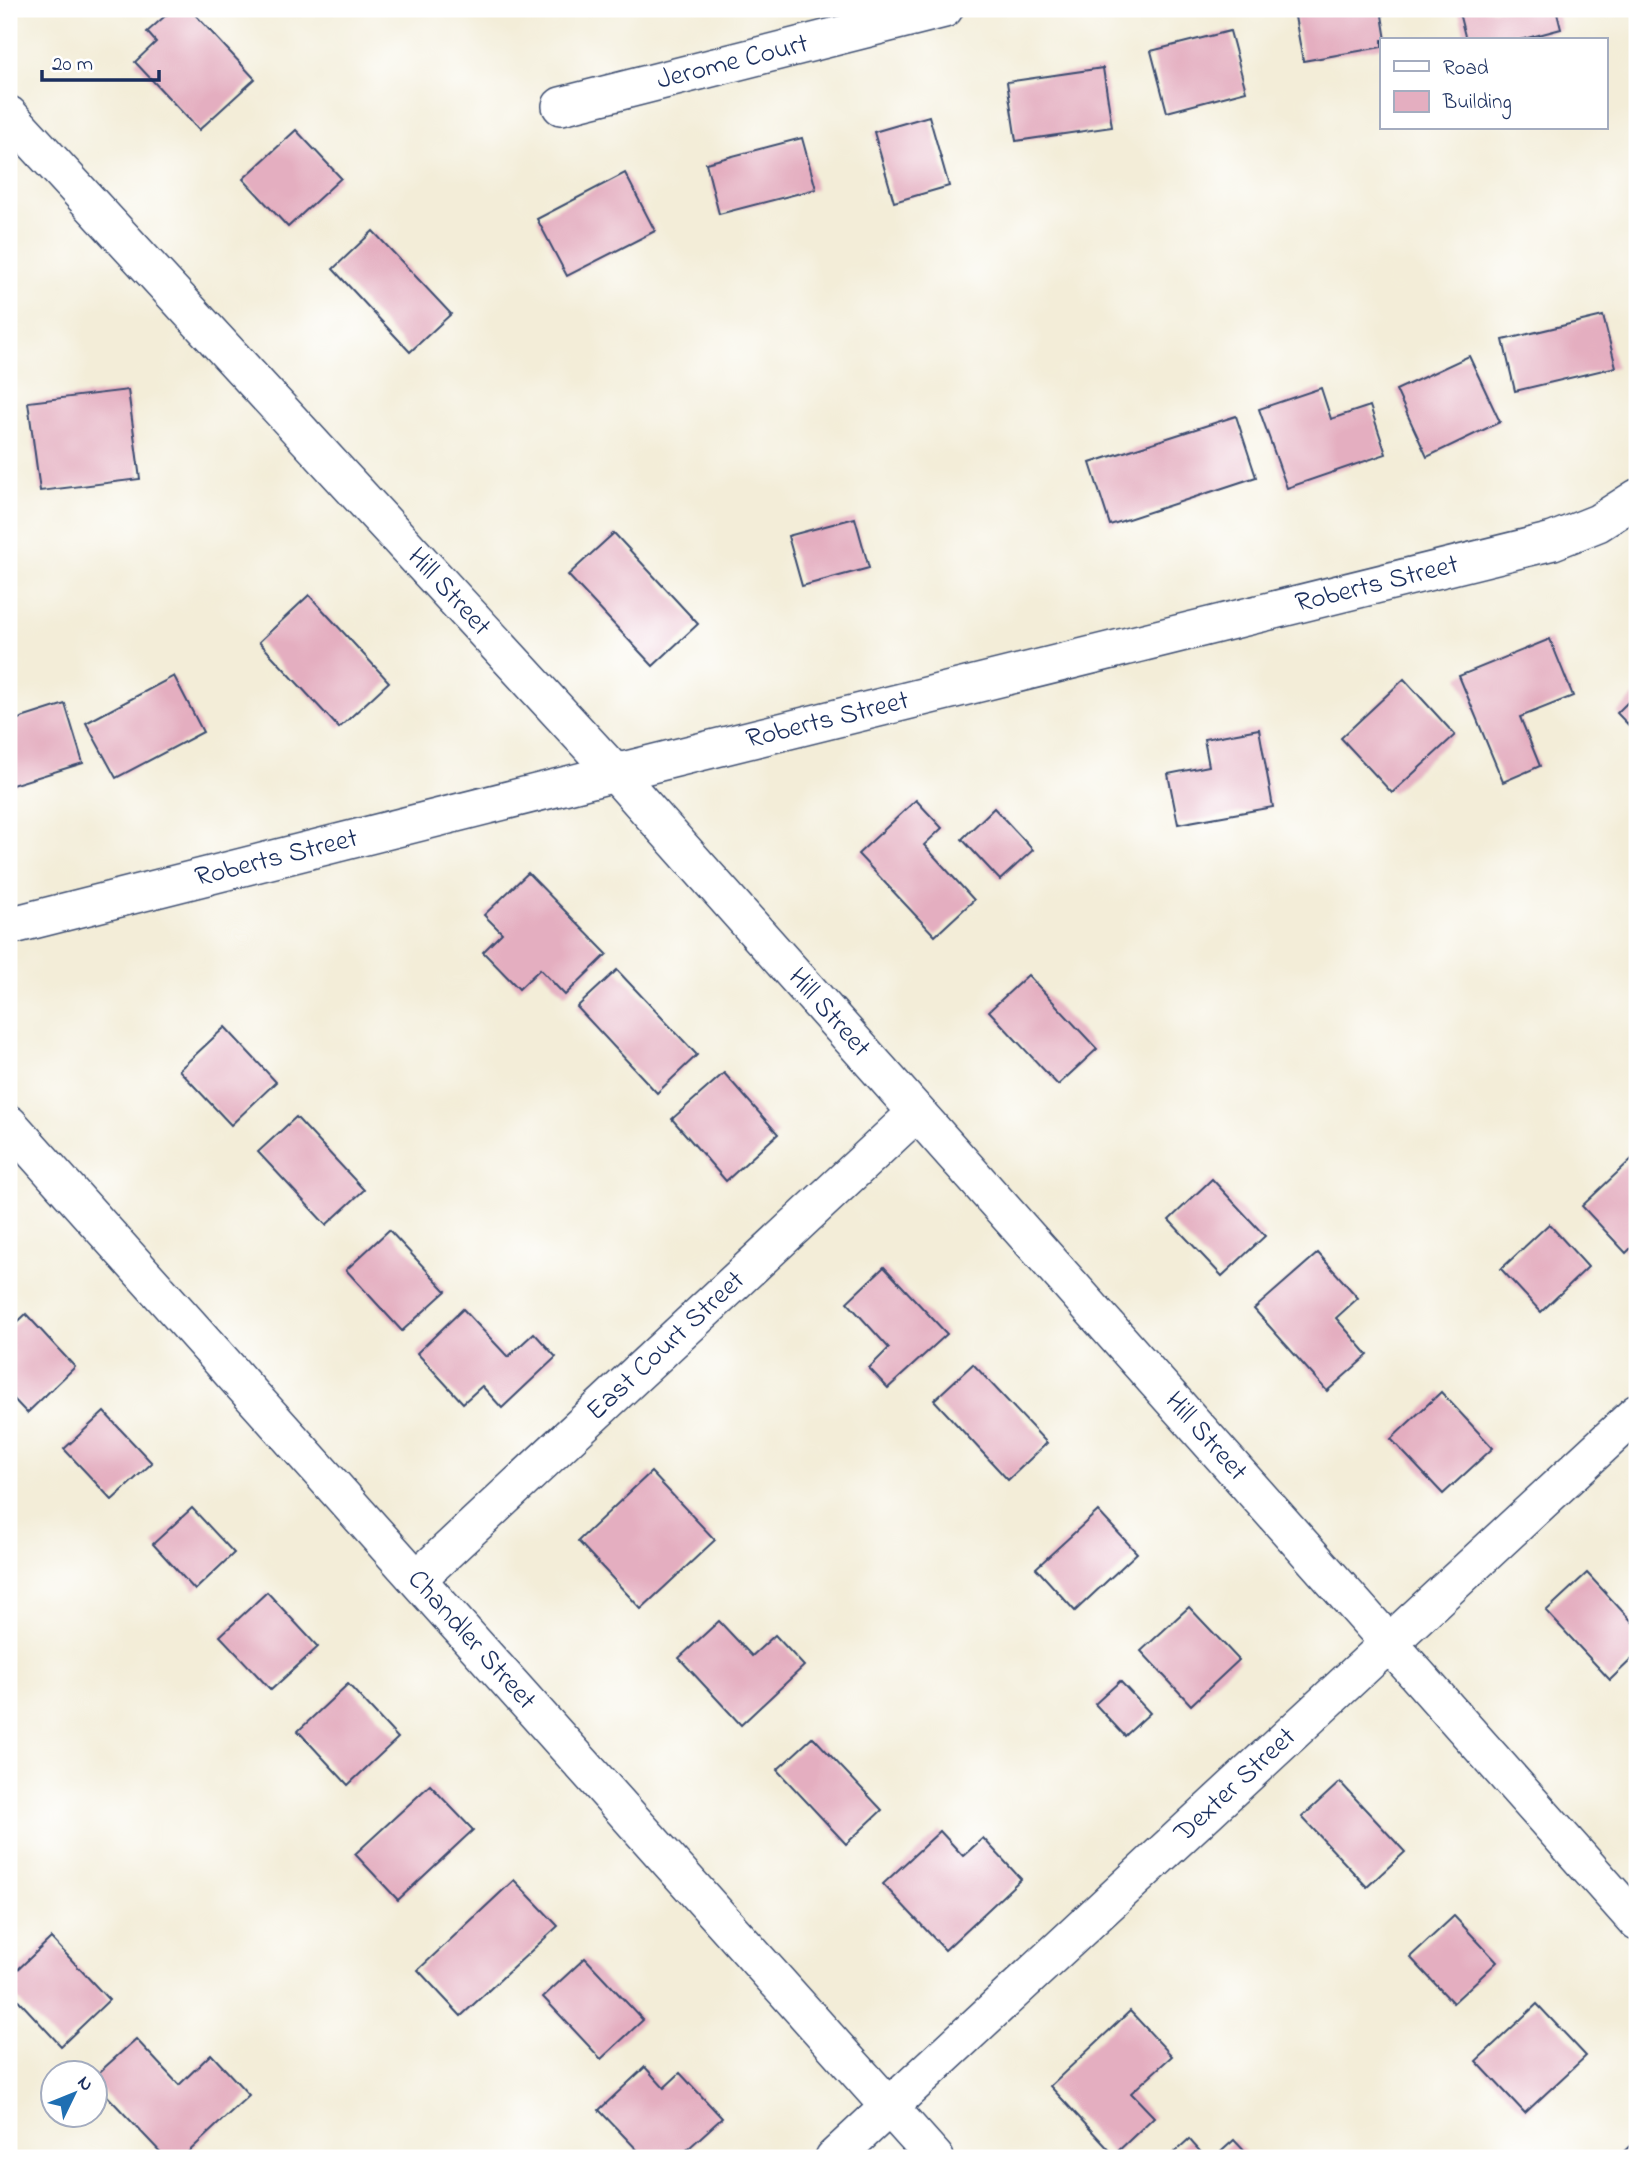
<svg xmlns="http://www.w3.org/2000/svg" width="1646" height="2167" viewBox="0 0 1646 2167" font-family="'Indie Flower',sans-serif">
<style>
.building{fill:#e4aec0}
.lines{fill:none;stroke-linecap:round;stroke-linejoin:round}
.street-casing{stroke:#3b4c70;stroke-width:40}
.street{stroke:#fff;stroke-width:37}
.labels{text-anchor:middle;dominant-baseline:central;stroke-width:5;stroke-linejoin:round;paint-order:stroke}
.street-label{font-size:28px;fill:#1b2f5e;stroke:#fff}
</style>
<rect width="100%" height="100%" fill="#fff"/>
<filter id="ink" filterUnits="userSpaceOnUse"><feTurbulence type="fractalNoise" baseFrequency=".0143" numOctaves="2"/><feDisplacementMap in="SourceGraphic" scale="14" xChannelSelector="R" yChannelSelector="G"/><feConvolveMatrix kernelMatrix="1 2 1 2 8 2 1 2 1" color-interpolation-filters="sRGB"/></filter>
<filter id="wash" filterUnits="userSpaceOnUse"><feTurbulence type="fractalNoise" baseFrequency=".00686" numOctaves="4" result="noise"/><feDisplacementMap in="SourceGraphic" scale="28" xChannelSelector="R" yChannelSelector="G"/><feGaussianBlur stdDeviation="1.57" result="paint"/><feColorMatrix in="noise" values="0 0 0 0 0 0 0 0 0 0 0 0 0 0 0 0 0 1.4 0 .05"/><feComposite in="paint" operator="in"/></filter>
<g filter="url(#wash)">
<rect width="100%" height="100%" fill="#f3edd8"/>
<g id="blocks">
<g class="building">
<path d="M 173,9 L 190,9 L 255,79 L 199,130 L 135,62 L 156,42 L 147,32 Z"/>
<path d="M 1304,9 L 1381,9 L 1386,40 L 1382,40 L 1382,47 L 1303,61 L 1294,11 Z"/>
<path d="M 1458,9 L 1556,9 L 1561,29 L 1520,40 L 1466,40 Z"/>
<path d="M 1230,31 L 1246,91 L 1167,112 L 1151,51 Z"/>
<path d="M 1103,68 L 1112,127 L 1016,141 L 1007,82 Z"/>
<path d="M 929,116 L 949,186 L 894,202 L 874,132 Z"/>
<path d="M 296,130 L 341,178 L 288,227 L 243,179 Z"/>
<path d="M 802,138 L 816,189 L 719,214 L 706,163 Z"/>
<path d="M 625,173 L 655,231 L 567,276 L 537,219 Z"/>
<path d="M 373,231 L 451,314 L 410,352 L 333,269 Z"/>
<path d="M 1603,316 L 1616,367 L 1515,391 L 1503,340 Z"/>
<path d="M 1469,356 L 1500,422 L 1427,457 L 1396,390 Z"/>
<path d="M 1321,388 L 1331,419 L 1370,406 L 1386,454 L 1287,488 L 1259,409 Z"/>
<path d="M 128,390 L 140,479 L 40,491 L 28,402 Z"/>
<path d="M 1236,416 L 1256,477 L 1110,525 L 1090,463 Z"/>
<path d="M 855,518 L 869,568 L 802,586 L 788,536 Z"/>
<path d="M 614,533 L 698,624 L 653,666 L 568,575 Z"/>
<path d="M 309,595 L 389,682 L 339,728 L 259,642 Z"/>
<path d="M 1550,639 L 1573,696 L 1520,717 L 1540,766 L 1503,782 L 1459,676 Z"/>
<path d="M 174,676 L 203,732 L 116,778 L 86,723 Z"/>
<path d="M 1404,679 L 1455,735 L 1392,793 L 1341,738 Z"/>
<path d="M 1637,693 L 1637,734 L 1617,713 Z"/>
<path d="M 65,704 L 83,763 L 9,786 L 9,722 Z"/>
<path d="M 1259,729 L 1273,807 L 1178,824 L 1168,774 L 1209,766 L 1204,739 Z"/>
<path d="M 916,800 L 942,828 L 924,845 L 974,900 L 935,936 L 858,854 Z"/>
<path d="M 994,808 L 1033,850 L 1000,880 L 962,839 Z"/>
<path d="M 528,873 L 607,954 L 565,995 L 540,969 L 519,989 L 483,952 L 502,933 L 484,915 Z"/>
<path d="M 617,970 L 697,1055 L 657,1093 L 577,1007 Z"/>
<path d="M 1028,975 L 1097,1049 L 1058,1085 L 989,1011 Z"/>
<path d="M 225,1027 L 276,1082 L 231,1125 L 179,1070 Z"/>
<path d="M 724,1073 L 778,1134 L 726,1181 L 672,1119 Z"/>
<path d="M 296,1117 L 364,1190 L 326,1225 L 258,1152 Z"/>
<path d="M 1637,1154 L 1637,1242 L 1626,1253 L 1582,1206 Z"/>
<path d="M 1212,1179 L 1265,1236 L 1222,1276 L 1169,1220 Z"/>
<path d="M 1549,1224 L 1588,1267 L 1541,1312 L 1501,1269 Z"/>
<path d="M 389,1230 L 446,1291 L 402,1331 L 346,1270 Z"/>
<path d="M 1318,1253 L 1358,1298 L 1336,1318 L 1368,1355 L 1327,1391 L 1254,1309 Z"/>
<path d="M 884,1267 L 947,1334 L 888,1388 L 869,1368 L 889,1348 L 847,1302 Z"/>
<path d="M 463,1309 L 508,1357 L 534,1333 L 556,1357 L 502,1408 L 482,1386 L 463,1403 L 417,1353 Z"/>
<path d="M 26,1314 L 75,1367 L 27,1413 L 9,1394 L 9,1330 Z"/>
<path d="M 973,1364 L 1047,1443 L 1008,1480 L 934,1400 Z"/>
<path d="M 1441,1392 L 1493,1448 L 1443,1494 L 1391,1439 Z"/>
<path d="M 104,1412 L 152,1463 L 112,1500 L 64,1449 Z"/>
<path d="M 651,1472 L 715,1540 L 641,1609 L 578,1541 Z"/>
<path d="M 192,1508 L 234,1553 L 195,1590 L 153,1544 Z"/>
<path d="M 1098,1511 L 1137,1553 L 1075,1611 L 1036,1568 Z"/>
<path d="M 1587,1573 L 1637,1627 L 1637,1654 L 1610,1680 L 1546,1611 Z"/>
<path d="M 267,1592 L 318,1647 L 271,1690 L 220,1636 Z"/>
<path d="M 1189,1607 L 1239,1660 L 1191,1705 L 1141,1651 Z"/>
<path d="M 719,1621 L 752,1656 L 775,1635 L 804,1666 L 741,1725 L 679,1658 Z"/>
<path d="M 1120,1681 L 1150,1713 L 1125,1736 L 1095,1704 Z"/>
<path d="M 348,1684 L 398,1738 L 348,1785 L 298,1731 Z"/>
<path d="M 813,1737 L 882,1810 L 846,1844 L 777,1770 Z"/>
<path d="M 1340,1782 L 1405,1852 L 1367,1887 L 1302,1817 Z"/>
<path d="M 430,1785 L 473,1830 L 398,1900 L 355,1854 Z"/>
<path d="M 940,1831 L 963,1856 L 983,1838 L 1021,1879 L 945,1950 L 883,1884 Z"/>
<path d="M 514,1880 L 558,1926 L 461,2016 L 418,1970 Z"/>
<path d="M 1454,1916 L 1497,1962 L 1453,2003 L 1410,1957 Z"/>
<path d="M 51,1938 L 109,2000 L 61,2046 L 9,1990 L 9,1978 Z"/>
<path d="M 585,1958 L 643,2020 L 601,2059 L 543,1997 Z"/>
<path d="M 1537,2004 L 1586,2056 L 1525,2113 L 1476,2061 Z"/>
<path d="M 1130,2011 L 1172,2056 L 1131,2093 L 1154,2117 L 1114,2155 L 1050,2086 Z"/>
<path d="M 136,2039 L 179,2085 L 211,2054 L 249,2095 L 182,2158 L 166,2158 L 94,2082 L 94,2077 Z"/>
<path d="M 645,2067 L 664,2088 L 680,2073 L 722,2118 L 678,2158 L 645,2158 L 599,2110 Z"/>
<path d="M 1189,2139 L 1206,2158 L 1168,2158 Z"/>
<path d="M 1637,2139 L 1637,2158 L 1617,2158 Z"/>
<path d="M 1234,2140 L 1251,2158 L 1214,2158 Z"/>
</g>
</g>
</g>
<g filter="url(#ink)">
<use href="#blocks" fill-opacity="0" stroke="#3b4c70" stroke-width="2"/>
<g class="lines">
<defs>
<g id="street">
<path id="s1" d="M 561,106 L 944,9"/>
<path id="s2" d="M 9,115 L 615,773 L 1637,1922"/>
<path id="s3" d="M 9,926 L 615,773 L 1553,541 L 1598,523 L 1637,498"/>
<path id="s4" d="M 9,1124 L 935,2158"/>
<path id="s5" d="M 417,1579 L 916,1113"/>
<path id="s6" d="M 834,2158 L 1637,1413"/>
</g>
</defs>
<use href="#street" class="street-casing"/>
<use href="#street" class="street"/>
</g>
</g>
<g class="labels">
<g class="street-label">
<text stroke="none"><textPath href="#s1" startOffset="177">Jerome Court</textPath></text>
<text stroke="none"><textPath href="#s3" startOffset="1410">Roberts Street</textPath></text>
<text stroke="none"><textPath href="#s2" startOffset="649">Hill Street</textPath></text>
<text stroke="none"><textPath href="#s3" startOffset="844">Roberts Street</textPath></text>
<text stroke="none"><textPath href="#s3" startOffset="276">Roberts Street</textPath></text>
<text stroke="none"><textPath href="#s2" startOffset="1216">Hill Street</textPath></text>
<text stroke="none"><textPath href="#s5" startOffset="341">East Court Street</textPath></text>
<text stroke="none"><textPath href="#s2" startOffset="1783">Hill Street</textPath></text>
<text stroke="none"><textPath href="#s4" startOffset="693">Chandler Street</textPath></text>
<text stroke="none"><textPath href="#s6" startOffset="548">Dexter Street</textPath></text>
</g>
</g>
<rect width="1646" height="2167" fill="none" stroke="#fff" stroke-width="35"/>
<rect x="1380" y="38" width="228" height="91" fill="#ffffff" stroke="#a4acbf" stroke-width="2"/>
<rect x="1394" y="61" width="35" height="10" fill="#ffffff" stroke="#a4acbf" stroke-width="2"/>
<text x="1443" y="74" font-size="21" fill="#1b2f5e">Road</text>
<rect x="1394" y="91" width="35" height="21" fill="#e4aec0" stroke="#a4acbf" stroke-width="2"/>
<text x="1443" y="108" font-size="21" fill="#1b2f5e">Building</text>
<g transform="translate(74 2094) rotate(47)"><circle r="33" fill="#ffffff" stroke="#a4acbf" stroke-width="2"/>
<path d="M0-5L12 26L0 18L-12 26Z" fill="#1f6fb2"/>
<text y="-10" font-size="19" font-weight="bold" text-anchor="middle" fill="#1b2f5e">N</text>
</g>
<path d="M42 70v10h117v-10" fill="none" stroke="#1b2f5e" stroke-width="3.5"/>
<text x="52" y="70" font-size="21" fill="#1b2f5e" stroke="#ffffff" stroke-width="5" paint-order="stroke">20 m</text>
</svg>
